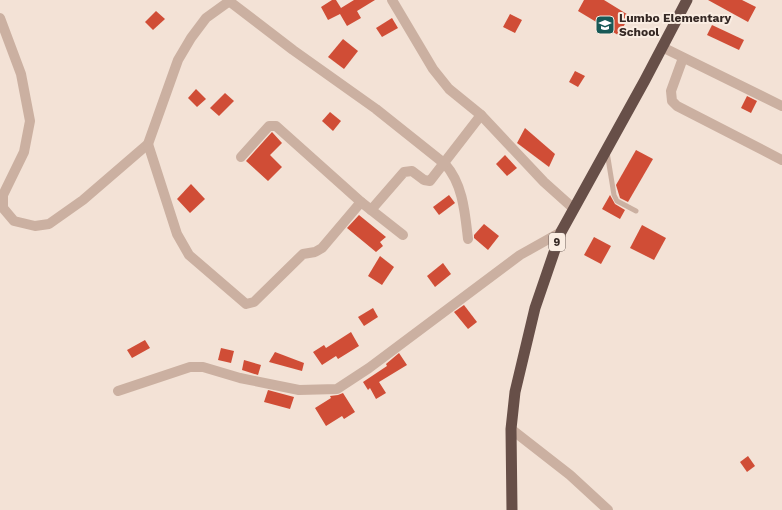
<svg xmlns="http://www.w3.org/2000/svg" width="782" height="510" viewBox="0 0 782 510" font-family="'Work Sans',sans-serif">
<style>
.building{fill:#d04d36}
.lines{fill:none;stroke-linecap:round;stroke-linejoin:round}
.service{stroke:#cbb0a1;stroke-width:5}
.minor{stroke:#cbb0a1;stroke-width:10}
.trunk{stroke:#674f48;stroke-width:11}
.labels{text-anchor:middle;dominant-baseline:central;stroke-width:4;stroke-linejoin:round;paint-order:stroke}
.shield{fill:#faede2;stroke:#70635d;stroke-width:1}
.shield-label{font-size:11px;font-weight:bold;fill:#352824}
.poi-label{font-size:12px;font-weight:bold;fill:#352824;stroke:#faede2;text-anchor:start}
</style>
<rect width="100%" height="100%" fill="#f3e2d6"/>
<g class="building">
<path d="M 332,0 L 336,0 L 341,8 L 354,0 L 375,0 L 357,11 L 361,18 L 347,26 L 340,14 L 328,20 L 321,7 Z"/>
<path d="M 584,0 L 604,0 L 630,16 L 618,35 L 578,11 Z"/>
<path d="M 708,0 L 742,0 L 756,7 L 748,22 Z"/>
<path d="M 156,11 L 165,19 L 153,30 L 145,22 Z"/>
<path d="M 510,14 L 522,20 L 515,33 L 503,27 Z"/>
<path d="M 392,18 L 398,28 L 382,37 L 376,28 Z"/>
<path d="M 712,25 L 744,40 L 739,50 L 707,35 Z"/>
<path d="M 343,39 L 358,51 L 344,69 L 328,57 Z"/>
<path d="M 575,71 L 585,76 L 578,87 L 569,82 Z"/>
<path d="M 196,89 L 206,99 L 197,107 L 188,98 Z"/>
<path d="M 225,93 L 234,101 L 219,116 L 210,108 Z"/>
<path d="M 747,96 L 757,101 L 751,113 L 741,108 Z"/>
<path d="M 330,112 L 341,121 L 333,131 L 322,121 Z"/>
<path d="M 525,128 L 555,154 L 549,167 L 517,143 Z"/>
<path d="M 272,132 L 282,143 L 270,155 L 282,167 L 268,181 L 246,161 Z"/>
<path d="M 636,150 L 653,159 L 628,202 L 620,198 L 616,185 Z"/>
<path d="M 505,155 L 517,168 L 507,176 L 496,164 Z"/>
<path d="M 191,184 L 205,199 L 190,213 L 177,199 Z"/>
<path d="M 449,195 L 455,203 L 439,215 L 433,207 Z"/>
<path d="M 610,195 L 615,204 L 625,210 L 620,219 L 602,209 Z"/>
<path d="M 359,215 L 386,237 L 380,242 L 383,246 L 376,252 L 347,228 Z"/>
<path d="M 484,224 L 499,236 L 488,250 L 474,238 L 474,235 Z"/>
<path d="M 642,225 L 666,238 L 654,260 L 630,248 Z"/>
<path d="M 594,237 L 611,246 L 601,264 L 584,255 Z"/>
<path d="M 380,256 L 394,267 L 382,285 L 368,276 Z"/>
<path d="M 443,263 L 451,274 L 435,287 L 427,276 Z"/>
<path d="M 464,305 L 477,322 L 468,329 L 454,312 Z"/>
<path d="M 373,308 L 378,317 L 364,326 L 358,317 Z"/>
<path d="M 351,332 L 359,346 L 338,359 L 336,356 L 322,365 L 313,352 L 324,345 L 326,348 Z"/>
<path d="M 145,340 L 150,348 L 132,358 L 127,350 Z"/>
<path d="M 221,348 L 234,351 L 231,363 L 218,360 Z"/>
<path d="M 275,352 L 304,363 L 302,371 L 269,362 Z"/>
<path d="M 399,353 L 407,365 L 379,382 L 386,393 L 376,399 L 370,388 L 368,390 L 363,382 L 387,366 L 386,364 Z"/>
<path d="M 244,360 L 261,365 L 258,375 L 242,370 Z"/>
<path d="M 268,390 L 294,397 L 290,409 L 264,402 Z"/>
<path d="M 343,393 L 355,412 L 344,419 L 342,416 L 326,426 L 315,408 L 331,398 L 330,396 L 338,395 Z"/>
<path d="M 748,456 L 755,466 L 747,472 L 740,462 Z"/>
</g>
<g class="lines">
<path class="service" d="M 607,152 L 614,195 L 617,201 L 636,211"/>
<g class="minor">
<path d="M 392,0 L 433,69 L 449,89 L 481,115 L 544,182 L 573,208"/>
<path d="M 229,1 L 293,50 L 376,109 L 445,164 C 463,184 465,213 468,239"/>
<path d="M 0,18 L 21,74 L 30,121 L 24,152 L 3,195 L 3,208 L 14,221 L 35,226 L 49,224 L 83,200 L 148,144 L 178,60 L 191,38 L 206,18 L 231,0"/>
<path d="M 662,47 L 782,106"/>
<path d="M 683,58 L 671,91 L 672,101 L 677,106 L 782,160"/>
<path d="M 148,144 L 177,234 L 189,255 L 246,304 L 254,302 L 303,254 L 315,252 L 322,248 L 361,202"/>
<path d="M 241,157 L 269,126 L 276,126 L 361,202 L 403,235"/>
<path d="M 371,210 L 404,172 L 412,171 L 424,180 L 430,181 L 481,115"/>
<path d="M 118,391 L 190,367 L 203,367 L 240,378 L 299,390 L 337,389 L 369,368 L 520,255 L 561,232"/>
<path d="M 511,429 L 570,475 L 608,510"/>
</g>
<path class="trunk" d="M 512,510 L 511,429 L 515,392 L 535,308 L 561,232 L 645,80 L 687,0"/>
</g>
<defs>
<symbol id="school-square" viewBox="-11 -11 22 22"><rect x="-9" y="-9" width="18" height="18" rx="4" fill="#175957" stroke="#faede2"/><path d="M0-5L7-2L0 1L-7-2ZM-4 1L0 2.5L4 1V4Q0 6-4 4Z" fill="#fff"/></symbol>
</defs>
<g fill-rule="evenodd">
<use href="#school-square" x="594" y="14" width="22" height="22"/>
</g>
<g class="labels">
<rect class="shield" x="549" y="233" width="16" height="18" rx="3"/>
<g class="shield-label">
<text x="557" y="242">9</text>
</g>
<g class="poi-label">
<text x="619" y="18">Lumbo Elementary<tspan x="619" dy="14">School</tspan></text>
</g>
</g>
</svg>
